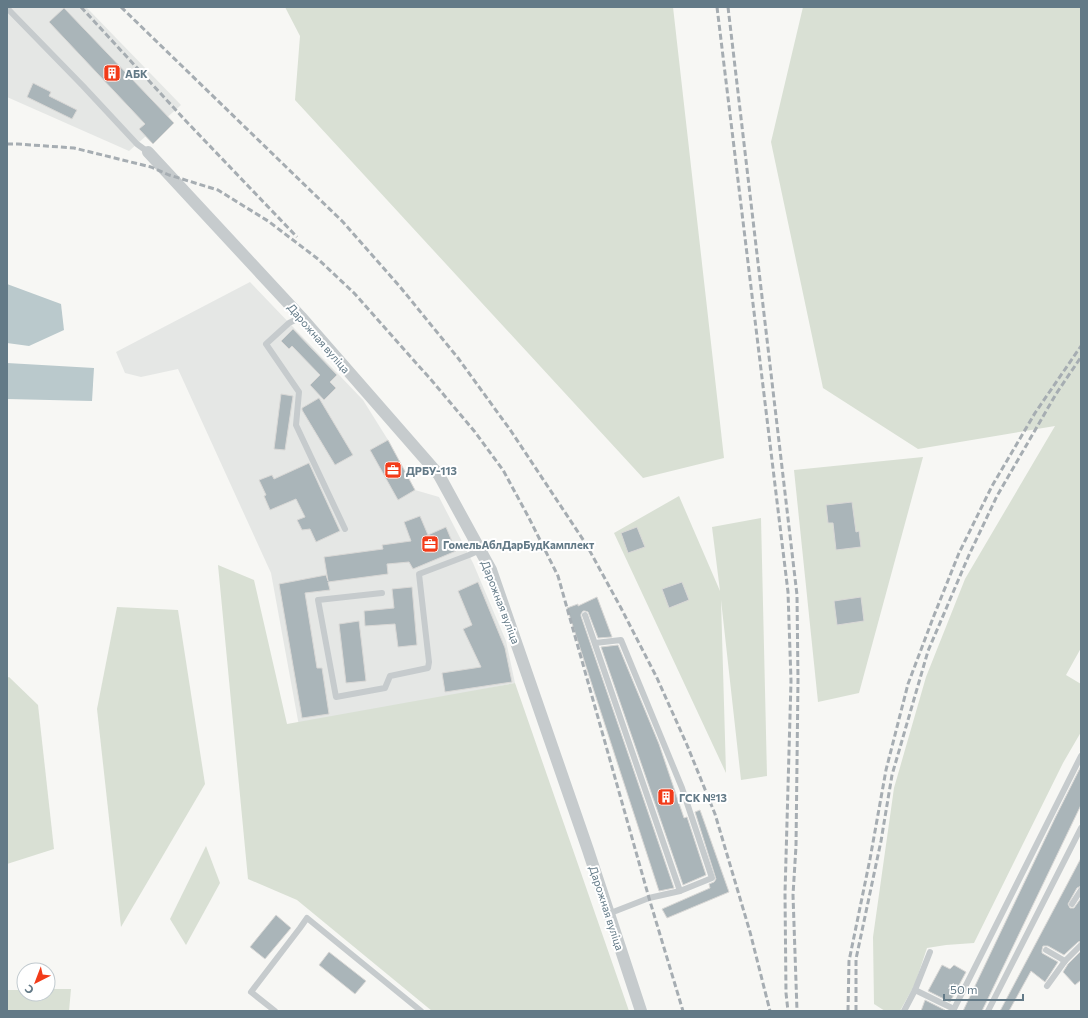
<svg xmlns="http://www.w3.org/2000/svg" width="1088" height="1018" viewBox="0 0 1088 1018" font-family="Commissioner,sans-serif">
<style>
.built{fill:#e5e7e5}
.green{fill:#d9e0d4}
.water{fill:#bac9cc}
.building{fill:#aab5b9;stroke:#d9d8d6}
.lines{fill:none;stroke-linecap:round;stroke-linejoin:round}
.service{stroke:#c6cbcd;stroke-width:6}
.minor{stroke:#c6cbcd;stroke-width:12}
.rail{stroke:#a6adb2;stroke-width:3;stroke-dasharray:6 3;stroke-linecap:butt}
.labels{text-anchor:middle;dominant-baseline:central;stroke-width:4;stroke-linejoin:round;paint-order:stroke}
.poi-label{font-size:11px;font-weight:bold;fill:#637a87;stroke:#fff;text-anchor:start}
.street-label{font-size:11px;fill:#637a87;stroke:#fff}
</style>
<rect width="100%" height="100%" fill="#f7f7f4"/>
<g class="built">
<path d="M 7,7 L 86,7 L 181,105 L 129,151 L 7,97 Z"/>
<path d="M 250,282 L 363,400 L 388,440 L 415,490 L 439,497 L 473,563 L 506,641 L 515,683 L 299,726 L 271,573 L 178,369 L 141,377 L 125,373 L 116,352 Z"/>
</g>
<g class="green">
<path d="M 285,7 L 673,7 L 724,458 L 643,478 L 295,100 L 300,36 Z"/>
<path d="M 803,7 L 1081,7 L 1081,648 L 1066,675 L 1081,684 L 1081,732 L 1063,763 L 974,943 L 946,945 L 927,948 L 915,984 L 900,1011 L 885,1011 L 874,1004 L 873,937 L 894,788 L 926,677 L 965,579 L 1055,426 L 918,449 L 823,388 L 771,142 Z"/>
<path d="M 923,457 L 859,693 L 818,702 L 794,470 Z"/>
<path d="M 679,496 L 720,591 L 712,527 L 761,518 L 767,776 L 741,780 L 721,600 L 726,773 L 614,533 Z"/>
<path d="M 218,565 L 254,580 L 287,724 L 515,683 L 629,1011 L 432,1011 L 297,900 L 248,879 Z"/>
<path d="M 117,607 L 178,610 L 205,784 L 121,927 L 97,709 Z"/>
<path d="M 9,677 L 38,705 L 54,849 L 7,864 L 7,678 Z"/>
<path d="M 206,846 L 220,883 L 186,945 L 170,919 Z"/>
<path d="M 48,989 L 71,989 L 69,1011 L 7,1011 L 7,990 L 24,990 L 24,994 L 48,994 Z"/>
</g>
<g class="water">
<path d="M 7,284 L 61,304 L 64,330 L 29,346 L 7,343 Z"/>
<path d="M 7,363 L 94,368 L 92,401 L 7,399 Z"/>
</g>
<g class="building">
<path d="M 64,8 L 174,123 L 153,144 L 139,129 L 145,124 L 49,22 Z"/>
<path d="M 33,83 L 51,92 L 49,96 L 77,110 L 72,119 L 27,97 Z"/>
<path d="M 293,329 L 337,375 L 330,382 L 336,388 L 324,400 L 310,385 L 320,375 L 292,346 L 289,349 L 281,341 Z"/>
<path d="M 281,394 L 293,396 L 285,450 L 274,449 Z"/>
<path d="M 319,398 L 353,455 L 335,465 L 302,410 L 302,408 Z"/>
<path d="M 388,440 L 415,490 L 398,500 L 370,450 Z"/>
<path d="M 309,463 L 340,531 L 316,542 L 310,529 L 302,530 L 297,520 L 305,517 L 296,499 L 270,510 L 264,496 L 266,495 L 259,480 L 272,475 L 274,479 Z"/>
<path d="M 852,502 L 856,532 L 859,531 L 861,547 L 836,550 L 833,523 L 828,523 L 826,505 Z"/>
<path d="M 420,516 L 428,535 L 446,527 L 456,551 L 413,569 L 409,562 L 387,564 L 388,574 L 328,582 L 330,590 L 305,593 L 317,668 L 322,668 L 329,714 L 302,718 L 279,584 L 326,575 L 328,581 L 324,557 L 383,549 L 382,545 L 411,541 L 404,522 Z"/>
<path d="M 637,527 L 645,547 L 628,553 L 621,533 Z"/>
<path d="M 478,582 L 505,648 L 512,682 L 445,692 L 442,673 L 481,667 L 463,629 L 472,625 L 458,591 Z"/>
<path d="M 682,582 L 689,600 L 669,608 L 662,589 Z"/>
<path d="M 412,587 L 417,645 L 398,647 L 395,624 L 365,626 L 364,611 L 394,608 L 392,589 Z"/>
<path d="M 597,597 L 612,637 L 598,638 L 588,612 L 585,611 L 583,611 L 581,614 L 581,616 L 674,888 L 659,891 L 567,608 L 578,604 L 578,606 Z"/>
<path d="M 861,597 L 864,621 L 837,625 L 834,601 Z"/>
<path d="M 359,621 L 366,681 L 346,683 L 339,624 Z"/>
<path d="M 618,645 L 659,744 L 684,818 L 687,817 L 706,875 L 683,885 L 601,647 Z"/>
<path d="M 1081,766 L 1081,805 L 982,1011 L 963,1011 L 1055,818 Z"/>
<path d="M 700,810 L 729,892 L 667,918 L 662,909 L 710,888 L 709,884 L 714,882 L 716,879 L 695,812 Z"/>
<path d="M 1081,858 L 1081,886 L 1077,888 L 1068,904 L 1070,908 L 1074,908 L 1081,898 L 1081,941 L 1078,942 L 1064,955 L 1048,946 L 1043,946 L 1042,950 L 1042,953 L 1058,962 L 1045,982 L 1031,971 L 1009,1011 L 1000,1011 Z"/>
<path d="M 276,915 L 291,928 L 265,959 L 250,947 Z"/>
<path d="M 1081,951 L 1081,980 L 1075,985 L 1063,972 L 1068,964 Z"/>
<path d="M 329,952 L 366,981 L 355,994 L 319,965 Z"/>
<path d="M 942,965 L 950,969 L 954,965 L 966,972 L 950,1002 L 928,991 Z"/>
<path d="M 925,1000 L 945,1010 L 944,1011 L 921,1011 Z"/>
</g>
<g class="lines">
<g class="service">
<path d="M 7,8 L 83,86 L 137,144 L 148,152"/>
<path d="M 301,317 L 289,323 L 266,344 L 299,392 L 296,425 L 345,529"/>
<path d="M 382,593 L 318,600 L 336,697 L 385,688 L 390,676 L 428,668 L 429,662 L 419,574 L 469,555 L 480,550"/>
<path d="M 585,615 L 680,891 L 649,898 L 608,914"/>
<path d="M 595,643 L 621,640 L 682,788 L 712,878 L 680,891"/>
<path d="M 1072,904 L 1081,890"/>
<path d="M 1046,950 L 1065,961"/>
<path d="M 1047,986 L 1065,961 L 1081,945"/>
<path d="M 915,990 L 954,1009"/>
<path d="M 275,1011 L 251,992 L 300,928 L 307,918 L 421,1011"/>
<path d="M 904,1011 L 915,990 L 930,952"/>
<path d="M 953,1011 L 1081,756"/>
<path d="M 988,1011 L 1081,828"/>
</g>
<path class="minor" d="M 148,152 L 301,317 L 439,475 L 491,570 L 588,850 L 641,1011"/>
<g class="rail">
<path d="M 81,7 L 185,120 L 297,237"/>
<path d="M 121,7 L 280,161 L 343,222 L 401,288 L 458,358 L 511,431 L 586,544 L 621,608 L 657,678 L 687,745 L 715,814 L 750,932 L 770,1011"/>
<path d="M 717,7 L 788,592 L 791,681 L 785,893 L 786,993 L 788,1011"/>
<path d="M 728,7 L 797,595 L 798,680 L 796,846 L 793,895 L 797,1011"/>
<path d="M 7,144 L 18,144 L 74,148 L 151,167 L 169,175 L 218,190 L 268,221 L 318,259 L 354,293 L 433,382 L 475,432 L 503,470 L 529,518 L 558,576 L 649,898 L 683,1011"/>
<path d="M 848,1011 L 849,961 L 870,859 L 886,770 L 908,684 L 933,618 L 959,553 L 992,486 L 1035,413 L 1081,346"/>
<path d="M 856,1011 L 856,959 L 881,841 L 892,775 L 928,651 L 969,555 L 997,496 L 1056,394 L 1081,357"/>
</g>
</g>
<defs>
<symbol id="building-square" viewBox="-11 -11 22 22"><rect x="-9" y="-9" width="18" height="18" rx="4" fill="#f23b19" stroke="#fff"/><path d="M-4-6H4V6H1V3H-1V6H-4ZM-2.5-4.3h1.7v1.8h-1.7ZM.8-4.3h1.7v1.8H.8ZM-2.5-1h1.7V.8h-1.7ZM.8-1h1.7V.8H.8Z" fill="#fff"/></symbol>
<symbol id="office-square" viewBox="-11 -11 22 22"><rect x="-9" y="-9" width="18" height="18" rx="4" fill="#f23b19" stroke="#fff"/><path d="M-6-3h4V-5.5h4V-3h4V5H-6ZM-1-4.5V-3h2v-1.5ZM-6 0V1H6V0Z" fill="#fff"/></symbol>
</defs>
<g fill-rule="evenodd">
<use href="#building-square" x="102" y="63" width="20" height="20"/>
<use href="#office-square" x="383" y="460" width="20" height="20"/>
<use href="#office-square" x="420" y="534" width="20" height="20"/>
<use href="#building-square" x="656" y="787" width="20" height="20"/>
</g>
<g class="labels">
<g class="poi-label">
<text x="125" y="73">АБК</text>
<text x="406" y="470">ДРБУ-113</text>
<text x="443" y="544">ГомельАблДарБудКамплект</text>
<text x="679" y="797">ГСК №13</text>
</g>
<g class="street-label">
<text transform="translate(319 338) rotate(49)">Дарожная вуліца</text>
<text transform="translate(501 602) rotate(69)">Дарожная вуліца</text>
<text transform="translate(607 908) rotate(72)">Дарожная вуліца</text>
</g>
</g>
<rect width="1088" height="1018" fill="none" stroke="#637a87" stroke-width="16"/>
<g transform="translate(36 982) rotate(222)"><circle r="19" fill="#ffffff" stroke="#c1cacf"/>
<path d="M0-3L7 15L0 10L-7 15Z" fill="#f23b19"/>
<text y="-6" font-size="11" font-weight="bold" text-anchor="middle" fill="#637a87">С</text>
</g>
<path d="M944 994v6h79v-6" fill="none" stroke="#637a87" stroke-width="2"/>
<text x="950" y="994" font-size="12" fill="#637a87" stroke="#ffffff" stroke-width="3" paint-order="stroke">50 m</text>
</svg>
